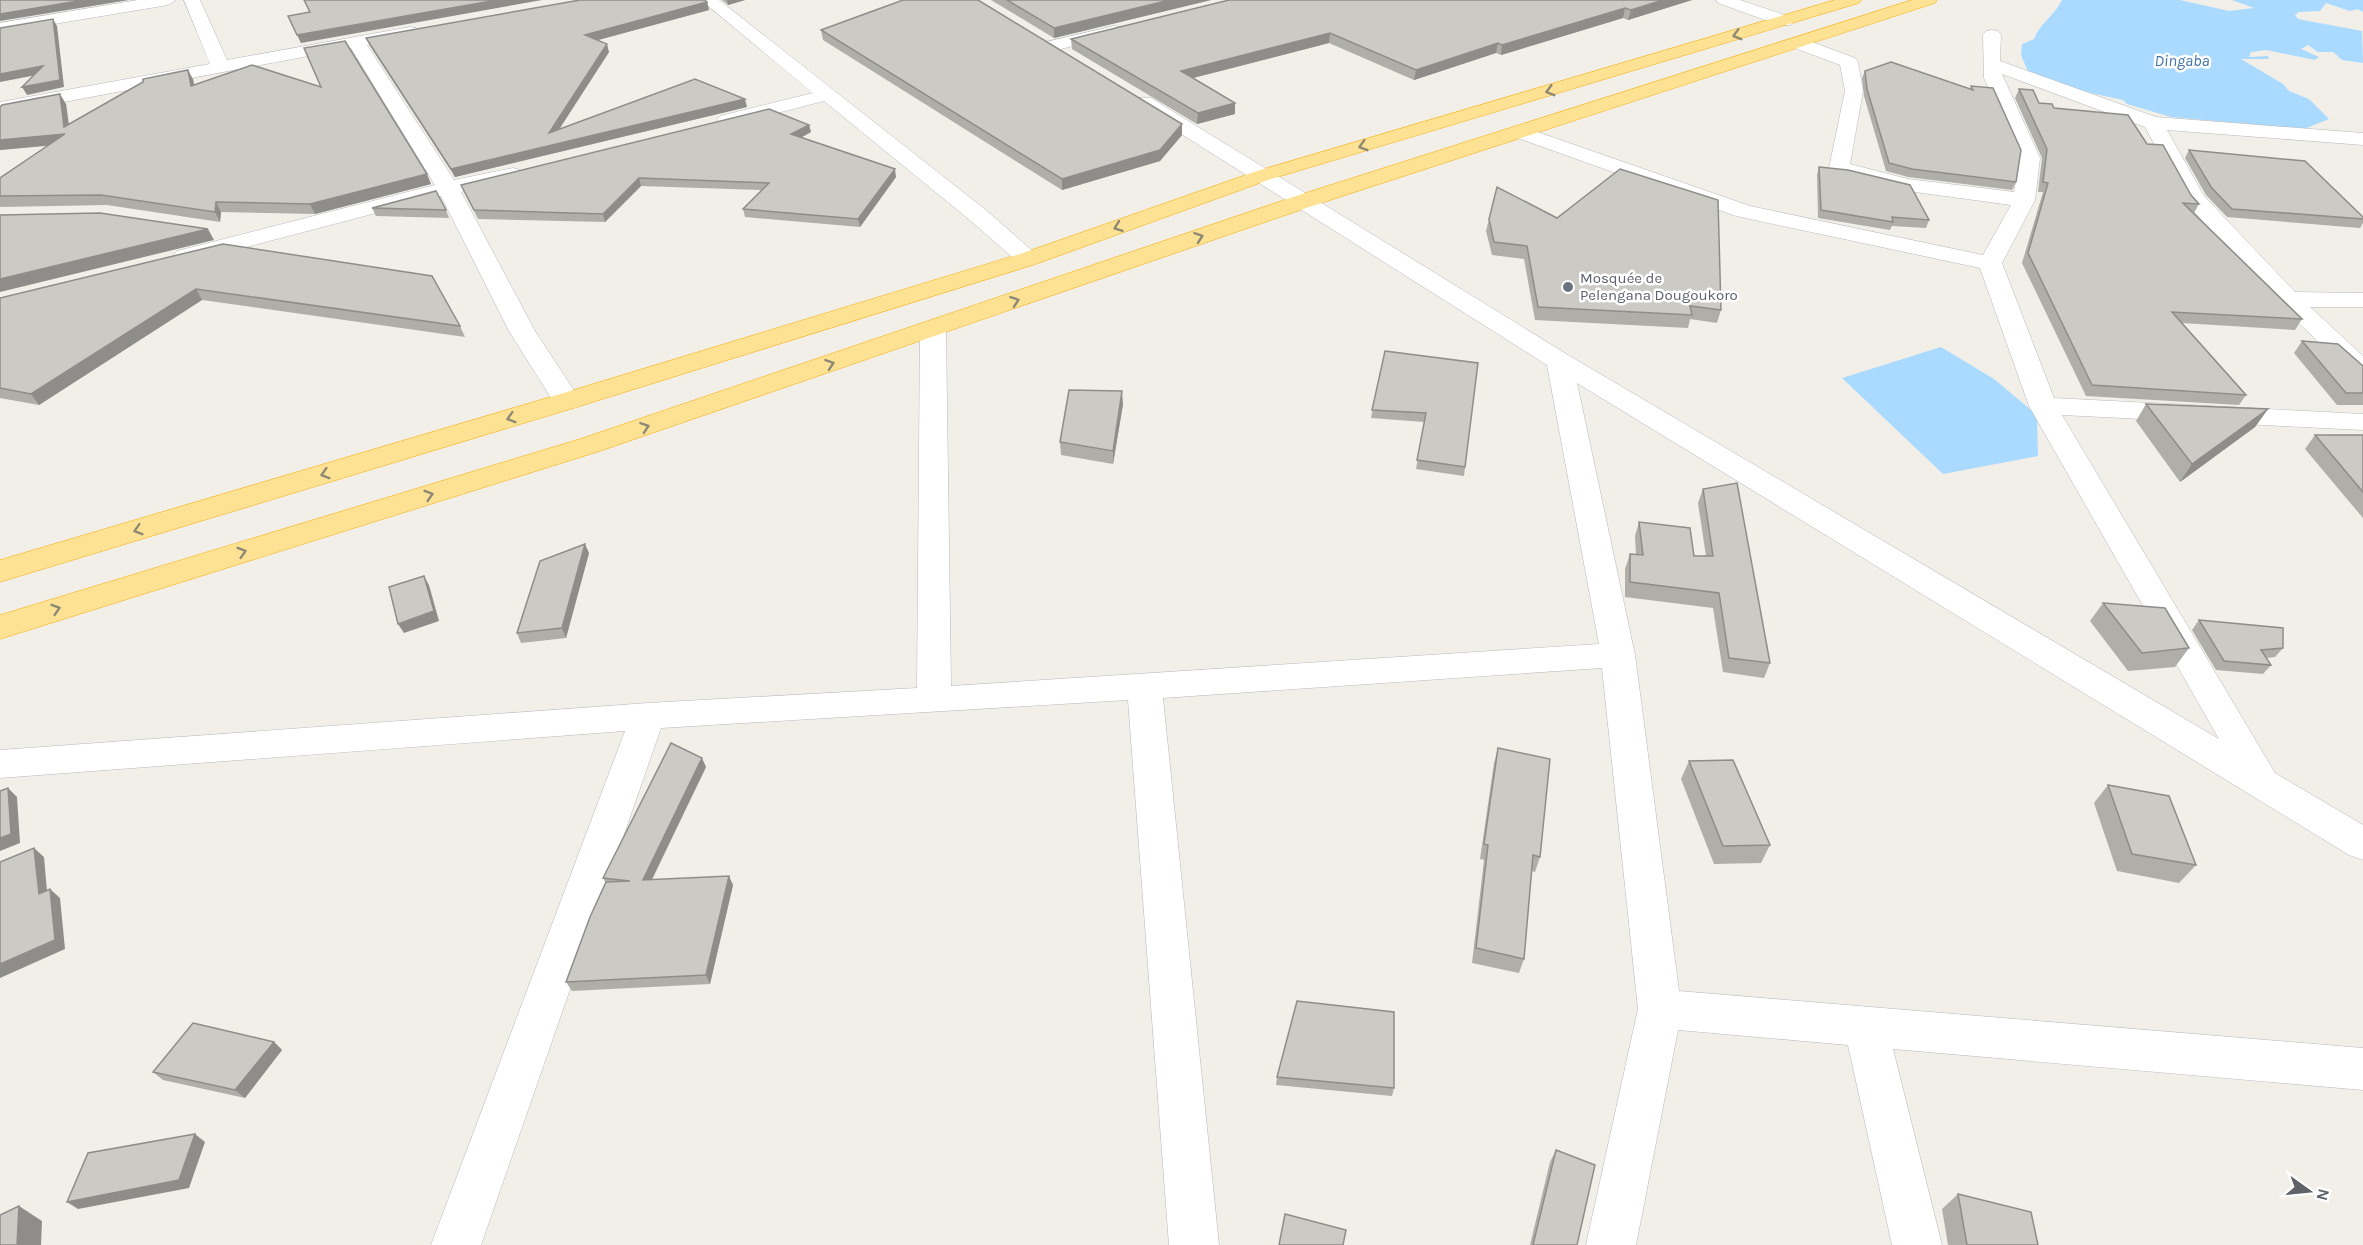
<svg xmlns="http://www.w3.org/2000/svg" width="2363" height="1245" viewBox="0 0 2363 1245" font-family="Karla,sans-serif">
<style>
.water{fill:#aadaff}
.lines{fill:none;stroke-linecap:round;stroke-linejoin:round}
.minor-casing{stroke:#b5b8bc;stroke-width:1}
.highway-casing{stroke:#f9ab00;stroke-width:1}
.minor{fill:#fff;fill-rule:evenodd}
.highway{fill:#fde293;fill-rule:evenodd}
.wall{fill:#afaea9}
.shaded-wall{fill:#8f8d8a}
.building{fill:#cccac5;stroke:#8f8d8a;stroke-width:1.5}
.oneway{stroke:#8e8975}
.worship-dot{fill:#6b7280;stroke:#fff;stroke-width:2}
.labels{text-anchor:middle;dominant-baseline:central;stroke-width:5;stroke-linejoin:round;paint-order:stroke}
.far-worship-label{font-size:15px;fill:#5b616d;stroke:#fff;text-anchor:start}
.far-water-label{font-size:16px;font-style:italic;fill:#4174aa;stroke:#fff}
</style>
<rect width="100%" height="100%" fill="#f1efe8"/>
<g class="water">
<path d="M 2062,0 L 2180,0 L 2229,11 L 2254,8 L 2232,0 L 2363,0 L 2363,12 L 2358,9 L 2350,11 L 2326,3 L 2320,11 L 2299,12 L 2295,15 L 2298,19 L 2362,31 L 2363,63 L 2342,60 L 2333,52 L 2318,52 L 2308,45 L 2301,49 L 2319,57 L 2315,60 L 2266,50 L 2251,52 L 2249,57 L 2268,56 L 2269,59 L 2241,59 L 2283,84 L 2289,91 L 2309,99 L 2329,119 L 2304,129 L 2171,117 L 2127,104 L 2123,100 C 2091,93 2060,86 2029,74 L 2021,55 L 2022,44 L 2034,39 C 2040,23 2055,15 2062,0 Z"/>
<path d="M 1941,347 L 1994,379 L 2037,415 L 2038,456 L 1943,474 L 1842,378 Z"/>
</g>
<g class="lines">
<defs>
<g id="minor">
<path d="M 138,0 L 176,0 L 168,5 L 0,33 L 0,23 Z"/>
<path d="M 184,0 L 200,0 L 227,60 L 410,27 L 416,28 L 419,32 L 416,36 L 367,45 L 454,180 L 513,168 L 520,170 L 524,174 L 520,178 L 461,192 L 535,331 L 581,401 L 577,407 L 567,409 L 557,407 L 553,401 L 509,331 L 441,196 L 185,263 L 177,261 L 173,256 L 177,251 L 435,185 L 351,48 L 0,114 L 0,102 L 210,64 Z"/>
<path d="M 701,0 L 719,0 L 987,211 L 1036,254 L 1040,259 L 1036,264 L 1028,266 L 1020,264 L 971,221 L 824,101 L 727,126 L 720,124 L 717,120 L 720,116 L 813,93 Z"/>
<path d="M 1716,0 L 1740,0 L 1791,17 L 1793,21 L 1791,25 L 1779,25 L 1718,3 Z"/>
<path d="M 1114,26 L 1120,27 L 1123,31 L 1120,35 L 1052,51 L 1046,50 L 1043,46 L 1046,42 Z"/>
<path d="M 1992,30 L 1998,31 L 2001,35 L 2000,61 L 2156,117 L 2363,133 L 2363,145 L 2167,130 L 2204,196 L 2295,292 L 2363,293 L 2363,307 L 2310,307 L 2363,356 L 2363,378 L 2354,376 L 2279,304 L 2187,204 L 2145,127 L 2002,74 L 2040,158 L 2035,200 L 2002,263 L 2054,398 L 2363,414 L 2363,430 L 2062,415 L 2275,773 L 2363,825 L 2363,860 L 2349,855 L 1577,383 L 1635,655 L 1679,991 L 2363,1048 L 2363,1090 L 1893,1049 L 1942,1245 L 1892,1245 L 1848,1045 L 1678,1030 L 1636,1245 L 1586,1245 L 1638,1009 L 1602,668 L 1163,698 L 1219,1245 L 1169,1245 L 1128,700 L 661,728 L 481,1245 L 431,1245 L 625,731 L 0,778 L 0,750 L 648,703 L 917,688 L 920,330 L 924,325 L 933,322 L 942,325 L 946,330 L 951,686 L 1599,644 L 1547,365 L 1137,106 L 1134,102 L 1137,98 L 1151,98 L 1568,355 L 2219,739 L 2029,406 L 1980,268 L 1736,216 L 1512,136 L 1509,132 L 1512,128 L 1526,128 L 1750,206 L 1983,255 L 2011,205 L 1908,191 L 1832,172 L 1829,168 L 1845,91 L 1840,65 L 1792,47 L 1789,43 L 1792,39 L 1804,39 L 1855,58 L 1858,62 L 1863,91 L 1850,164 L 1908,179 L 2014,192 L 2020,158 L 1984,78 L 1983,35 L 1986,31 Z"/>
</g>
<g id="highway">
<path d="M 1835,0 L 1861,0 L 1859,3 L 1271,179 L 1036,264 L 577,407 L 0,582 L 0,560 L 557,395 L 1020,254 L 1257,171 Z"/>
<path d="M 1912,0 L 1937,0 L 1935,3 L 1312,206 L 600,451 L 0,639 L 0,615 L 580,439 L 1296,196 Z"/>
</g>
</defs>
<use href="#minor" class="minor-casing"/>
<use href="#highway" class="highway-casing"/>
<use href="#minor" class="minor"/>
<use href="#highway" class="highway"/>
</g>
<g class="wall">
<path d="M 722,0 L 745,0 L 728,5 Z"/>
<path d="M 991,0 L 1211,0 L 1054,38 Z"/>
<path d="M 1229,0 L 1692,0 L 1628,20 L 1623,18 L 1501,55 L 1496,53 L 1414,80 L 1329,43 L 1193,78 L 1235,114 L 1197,124 L 1072,49 L 1071,39 Z"/>
<path d="M 707,2 L 709,10 L 598,40 L 609,52 L 559,129 L 747,107 L 455,177 L 370,46 L 366,38 Z"/>
<path d="M 821,30 L 1182,135 L 1160,161 L 1062,190 L 823,40 Z"/>
<path d="M 1865,71 L 1970,89 L 1971,86 L 2016,182 L 2012,190 L 1908,177 L 1886,171 L 1864,96 L 1862,78 Z"/>
<path d="M 193,79 L 194,85 L 431,184 L 315,214 L 221,212 L 220,222 L 107,205 L 0,207 L 0,178 L 47,146 L 0,150 L 0,107 L 66,104 L 69,124 Z"/>
<path d="M 2019,89 L 2039,103 L 2054,108 L 2147,144 L 2199,204 L 2194,213 L 2302,319 L 2295,330 L 2182,323 L 2246,395 L 2239,405 L 2086,396 L 2022,263 L 2043,192 L 2038,192 L 2042,158 L 2015,98 Z"/>
<path d="M 809,125 L 811,132 L 801,138 L 896,177 L 860,227 L 745,217 L 743,209 L 761,190 L 641,186 L 605,222 L 478,219 L 461,185 Z"/>
<path d="M 2189,150 L 2363,217 L 2363,223 L 2360,228 L 2227,217 L 2206,195 L 2185,158 Z"/>
<path d="M 1819,167 L 1929,220 L 1926,228 L 1892,226 L 1890,230 L 1818,218 L 1817,175 Z"/>
<path d="M 372,208 L 446,210 L 449,218 L 376,216 Z"/>
<path d="M 1489,219 L 1721,310 L 1717,323 L 1690,319 L 1688,328 L 1535,320 L 1524,259 L 1492,255 L 1486,231 Z"/>
<path d="M 223,244 L 460,326 L 465,337 L 202,300 L 39,405 L 0,398 L 0,298 Z"/>
<path d="M 2302,341 L 2363,366 L 2363,405 L 2337,405 L 2294,353 Z"/>
<path d="M 1385,351 L 1465,467 L 1464,476 L 1416,469 L 1424,422 L 1371,418 Z"/>
<path d="M 1123,404 L 1113,464 L 1061,455 L 1060,442 Z"/>
<path d="M 2146,404 L 2268,409 L 2255,427 L 2180,482 L 2136,421 Z"/>
<path d="M 2315,435 L 2363,435 L 2363,518 L 2305,449 Z"/>
<path d="M 1703,489 L 1770,663 L 1764,678 L 1723,672 L 1713,608 L 1625,597 L 1625,569 L 1630,554 L 1636,555 L 1635,536 L 1639,522 L 1694,556 L 1706,556 L 1698,503 Z"/>
<path d="M 589,553 L 566,638 L 521,643 L 517,633 Z"/>
<path d="M 2103,603 L 2189,648 L 2175,667 L 2128,671 L 2090,621 Z"/>
<path d="M 2199,620 L 2283,648 L 2275,657 L 2266,658 L 2271,665 L 2263,674 L 2216,670 L 2192,630 Z"/>
<path d="M 1498,748 L 1540,857 L 1535,872 L 1532,871 L 1524,959 L 1519,973 L 1472,963 L 1484,860 L 1480,859 L 1494,763 Z"/>
<path d="M 1689,761 L 1770,845 L 1761,863 L 1714,864 L 1681,779 Z"/>
<path d="M 706,767 L 652,880 L 733,885 L 710,984 L 572,991 L 566,982 L 606,883 L 603,878 Z"/>
<path d="M 2108,785 L 2196,865 L 2179,883 L 2117,871 L 2094,803 Z"/>
<path d="M 274,1042 L 282,1050 L 245,1098 L 163,1080 L 153,1072 Z"/>
<path d="M 1277,1077 L 1394,1088 L 1392,1096 L 1276,1085 Z"/>
<path d="M 1556,1150 L 1577,1245 L 1530,1245 L 1550,1162 Z"/>
<path d="M 1958,1194 L 2038,1245 L 1948,1245 L 1942,1209 Z"/>
</g>
<g class="shaded-wall">
<path d="M 84,0 L 129,0 L 0,21 L 0,14 Z"/>
<path d="M 497,0 L 542,0 L 301,43 L 297,35 Z"/>
<path d="M 727,0 L 745,0 L 728,5 Z"/>
<path d="M 1170,0 L 1211,0 L 1054,38 L 1054,28 Z"/>
<path d="M 1663,0 L 1692,0 L 1628,20 L 1631,10 Z"/>
<path d="M 707,2 L 709,10 L 587,43 L 585,35 Z"/>
<path d="M 1625,8 L 1623,18 L 1501,55 L 1502,45 Z"/>
<path d="M 53,19 L 57,26 L 64,87 L 27,95 L 22,87 L 60,80 Z"/>
<path d="M 1330,33 L 1329,43 L 1181,81 L 1181,71 Z"/>
<path d="M 1498,43 L 1496,53 L 1414,80 L 1416,70 Z"/>
<path d="M 607,44 L 609,52 L 551,142 L 549,133 Z"/>
<path d="M 43,66 L 47,73 L 0,82 L 0,74 Z"/>
<path d="M 188,70 L 193,79 L 196,96 L 191,86 Z"/>
<path d="M 60,94 L 66,104 L 70,136 L 64,127 Z"/>
<path d="M 745,99 L 747,107 L 455,177 L 451,169 Z"/>
<path d="M 1235,103 L 1235,114 L 1197,124 L 1198,113 Z"/>
<path d="M 1182,124 L 1182,135 L 1160,161 L 1062,190 L 1062,179 Z"/>
<path d="M 809,125 L 811,132 L 792,142 L 791,134 Z"/>
<path d="M 65,134 L 71,143 L 0,150 L 0,140 Z"/>
<path d="M 895,169 L 896,177 L 860,227 L 858,219 Z"/>
<path d="M 427,174 L 431,184 L 315,214 L 310,204 Z"/>
<path d="M 639,178 L 641,186 L 605,222 L 603,214 Z"/>
<path d="M 216,202 L 221,212 L 220,222 L 215,212 Z"/>
<path d="M 208,229 L 214,240 L 0,292 L 0,279 Z"/>
<path d="M 196,289 L 202,300 L 39,405 L 31,394 Z"/>
<path d="M 1122,391 L 1123,404 L 1113,464 L 1113,451 Z"/>
<path d="M 2268,409 L 2255,427 L 2180,482 L 2192,464 Z"/>
<path d="M 585,544 L 589,553 L 566,638 L 562,628 Z"/>
<path d="M 424,576 L 429,585 L 439,621 L 404,633 L 398,624 Z"/>
<path d="M 702,758 L 706,767 L 647,889 L 643,880 Z"/>
<path d="M 8,788 L 17,797 L 20,843 L 0,851 L 0,838 Z"/>
<path d="M 34,848 L 44,857 L 48,903 L 39,894 Z"/>
<path d="M 729,876 L 733,885 L 710,984 L 706,975 Z"/>
<path d="M 50,889 L 60,898 L 65,949 L 0,978 L 0,964 Z"/>
<path d="M 274,1042 L 282,1050 L 245,1098 L 235,1090 Z"/>
<path d="M 195,1134 L 205,1142 L 189,1188 L 78,1209 L 67,1202 Z"/>
<path d="M 19,1206 L 42,1221 L 41,1245 L 17,1245 Z"/>
</g>
<g class="building">
<path d="M 0,0 L 84,0 L 0,14 Z"/>
<path d="M 304,0 L 497,0 L 297,35 L 288,16 L 310,12 Z"/>
<path d="M 580,0 L 705,0 L 707,2 L 585,35 L 607,44 L 549,133 L 695,79 L 745,99 L 451,169 L 366,38 Z"/>
<path d="M 903,0 L 978,0 L 1182,124 L 1160,150 L 1062,179 L 821,30 Z"/>
<path d="M 1007,0 L 1170,0 L 1054,28 Z"/>
<path d="M 1229,0 L 1663,0 L 1631,10 L 1625,8 L 1502,45 L 1498,43 L 1416,70 L 1330,33 L 1181,71 L 1235,103 L 1198,113 L 1071,39 Z"/>
<path d="M 53,19 L 60,80 L 22,87 L 43,66 L 0,74 L 0,28 Z"/>
<path d="M 345,41 L 427,174 L 310,204 L 216,202 L 215,212 L 101,195 L 0,196 L 0,178 L 65,134 L 0,140 L 0,107 L 2,105 L 60,94 L 64,127 L 143,82 L 143,79 L 188,70 L 191,86 L 252,65 L 321,87 L 304,48 Z"/>
<path d="M 1891,62 L 1973,90 L 1971,86 L 1993,88 L 2021,150 L 2016,182 L 1912,169 L 1889,163 L 1867,89 L 1865,71 Z"/>
<path d="M 2019,89 L 2033,90 L 2039,103 L 2052,104 L 2054,108 L 2128,115 L 2147,144 L 2163,145 L 2191,195 L 2199,204 L 2183,203 L 2302,319 L 2172,312 L 2246,395 L 2092,385 L 2028,253 L 2048,183 L 2043,182 L 2047,149 Z"/>
<path d="M 769,109 L 809,125 L 791,134 L 895,169 L 858,219 L 743,209 L 769,183 L 639,178 L 603,214 L 474,210 L 461,185 Z"/>
<path d="M 2189,150 L 2305,161 L 2363,217 L 2363,219 L 2232,209 L 2211,187 Z"/>
<path d="M 1819,167 L 1848,170 L 1910,185 L 1929,220 L 1892,217 L 1893,222 L 1821,210 Z"/>
<path d="M 1620,169 L 1718,200 L 1721,310 L 1690,306 L 1692,315 L 1538,307 L 1527,246 L 1494,242 L 1489,219 L 1497,187 L 1557,218 Z"/>
<path d="M 436,191 L 446,210 L 372,208 Z"/>
<path d="M 100,213 L 208,229 L 0,279 L 0,215 Z"/>
<path d="M 223,244 L 432,276 L 460,326 L 196,289 L 31,394 L 0,388 L 0,298 Z"/>
<path d="M 2302,341 L 2338,344 L 2363,366 L 2363,393 L 2346,393 Z"/>
<path d="M 1385,351 L 1478,363 L 1465,467 L 1417,460 L 1426,413 L 1372,410 Z"/>
<path d="M 1069,390 L 1122,391 L 1113,451 L 1060,442 Z"/>
<path d="M 2146,404 L 2268,409 L 2192,464 Z"/>
<path d="M 2315,435 L 2363,435 L 2363,492 Z"/>
<path d="M 1737,483 L 1770,663 L 1729,658 L 1719,593 L 1630,582 L 1630,554 L 1643,555 L 1639,522 L 1690,528 L 1694,556 L 1713,556 L 1703,489 Z"/>
<path d="M 585,544 L 562,628 L 517,633 L 540,561 Z"/>
<path d="M 424,576 L 434,611 L 398,624 L 389,587 Z"/>
<path d="M 2103,603 L 2165,608 L 2189,648 L 2142,653 Z"/>
<path d="M 2199,620 L 2283,628 L 2283,648 L 2261,650 L 2271,665 L 2224,661 Z"/>
<path d="M 671,743 L 702,758 L 643,880 L 729,876 L 706,975 L 566,982 L 590,917 L 606,882 L 630,881 L 603,878 Z"/>
<path d="M 1498,748 L 1550,759 L 1540,857 L 1533,855 L 1524,959 L 1476,948 L 1488,845 L 1484,844 Z"/>
<path d="M 1733,760 L 1770,845 L 1723,846 L 1689,761 Z"/>
<path d="M 2108,785 L 2169,796 L 2196,865 L 2132,854 Z"/>
<path d="M 8,788 L 11,834 L 0,838 L 0,791 Z"/>
<path d="M 34,848 L 39,894 L 50,889 L 55,940 L 0,964 L 0,862 Z"/>
<path d="M 1297,1001 L 1394,1012 L 1394,1088 L 1277,1077 Z"/>
<path d="M 193,1023 L 274,1042 L 235,1090 L 153,1072 Z"/>
<path d="M 195,1134 L 179,1180 L 67,1202 L 88,1153 Z"/>
<path d="M 1556,1150 L 1595,1165 L 1577,1245 L 1533,1245 Z"/>
<path d="M 1958,1194 L 2031,1212 L 2038,1245 L 1967,1245 Z"/>
<path d="M 19,1206 L 17,1245 L 0,1245 L 0,1215 Z"/>
<path d="M 1285,1214 L 1346,1230 L 1343,1245 L 1279,1245 Z"/>
</g>
<defs><path id="oneway-chevron" d="M-2-3.5L2.5 0L-2 3.5" fill="none" stroke-width="1.6" stroke-linecap="round" stroke-linejoin="round" transform="scale(1.5)"/></defs>
<g class="oneway">
<use href="#oneway-chevron" transform="translate(1737 35) rotate(164)"/>
<use href="#oneway-chevron" transform="translate(1550 91) rotate(164)"/>
<use href="#oneway-chevron" transform="translate(1363 146) rotate(164)"/>
<use href="#oneway-chevron" transform="translate(1118 227) rotate(160)"/>
<use href="#oneway-chevron" transform="translate(1199 237) rotate(-19)"/>
<use href="#oneway-chevron" transform="translate(1015 301) rotate(-19)"/>
<use href="#oneway-chevron" transform="translate(830 364) rotate(-19)"/>
<use href="#oneway-chevron" transform="translate(511 418) rotate(163)"/>
<use href="#oneway-chevron" transform="translate(645 427) rotate(-19)"/>
<use href="#oneway-chevron" transform="translate(325 474) rotate(163)"/>
<use href="#oneway-chevron" transform="translate(429 495) rotate(-17)"/>
<use href="#oneway-chevron" transform="translate(138 530) rotate(163)"/>
<use href="#oneway-chevron" transform="translate(242 552) rotate(-17)"/>
<use href="#oneway-chevron" transform="translate(56 609) rotate(-17)"/>
</g>
<circle class="worship-dot" cx="1568" cy="287" r="6"/>
<g class="labels">
<g class="far-worship-label">
<text x="1580" y="278">Mosquée de<tspan x="1580" dy="17">Pelengana Dougoukoro</tspan></text>
</g>
<g class="far-water-label">
<text x="2182" y="60">Dingaba</text>
</g>
</g>
<g transform="translate(2309 1191) rotate(105)" stroke="#ffffff" stroke-width="4.5" paint-order="stroke">
<path d="M0-4.5L10 22L0 15L-10 22Z" fill="#5f6368"/>
<text y="-9" font-size="16" font-weight="bold" text-anchor="middle" fill="#5f6368">N</text>
</g>
</svg>
